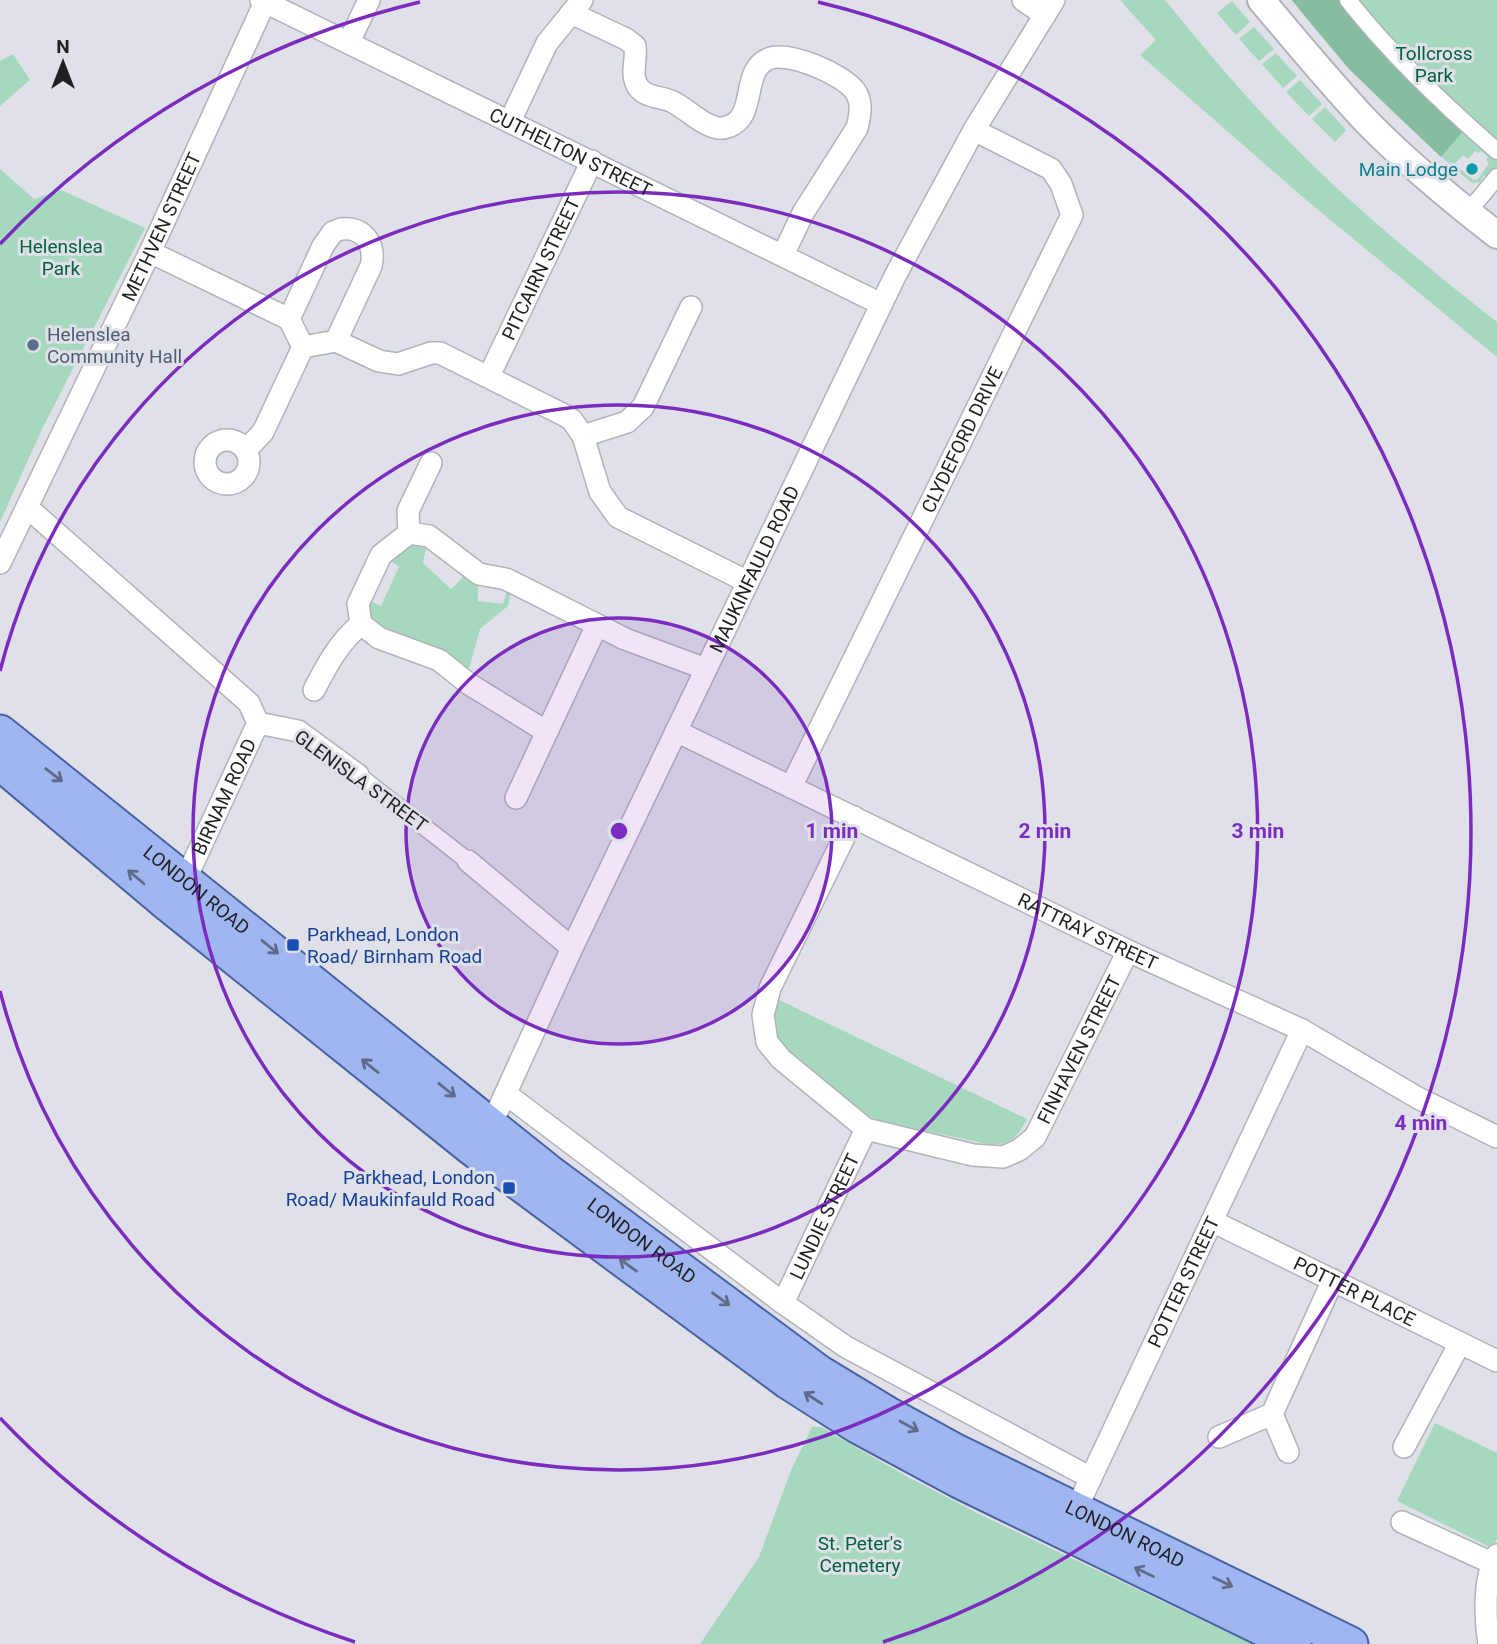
<svg xmlns="http://www.w3.org/2000/svg" width="1497" height="1644" viewBox="0 0 1497 1644" font-family="Roboto,sans-serif">
<style>
.green{fill:#a6d8be;fill-rule:evenodd}
.forest{fill:#88bca1}
.lines{fill:none;stroke-linecap:round;stroke-linejoin:round}
.pedestrian-casing{stroke:#b1b3ba;stroke-width:19}
.minor-casing{stroke:#b1b3ba;stroke-width:24}
.tertiary-casing{stroke:#b1b3ba;stroke-width:30}
.primary-casing{stroke:#4962a2;stroke-width:37}
.pedestrian{stroke:#fff;stroke-width:16}
.minor{stroke:#fff;stroke-width:21}
.tertiary{stroke:#fff;stroke-width:26}
.primary{stroke:#a0b6f1;stroke-width:33}
.oneway{stroke:#606b8a}
.ring{fill:none;stroke:#7b2cbf;stroke-width:3.5}
.culture-dot{fill:#0f9aa8;stroke:#dfe0e8;stroke-width:2.5}
.service-dot{fill:#5c6f8a;stroke:#dfe0e8;stroke-width:2.5}
.transit-dot{fill:#1a4fb4;stroke:#dfe0e8;stroke-width:2.5}
.labels{text-anchor:middle;dominant-baseline:central;stroke-width:6;stroke-linejoin:round;paint-order:stroke}
.park-label{font-size:19px;fill:#006240;stroke:#dfe0e8}
.street-label{font-size:19px;fill:#1f2023;stroke:#dfe0e8}
.culture-label{font-size:19px;fill:#0d838f;stroke:#dfe0e8;text-anchor:end}
.service-label{font-size:19px;fill:#4e5e75;stroke:#dfe0e8;text-anchor:start}
.transit-label{font-size:19px;fill:#164399;stroke:#dfe0e8;text-anchor:start}
.centre{fill:#7b2cbf;stroke:#dfe0e8;stroke-width:3.5}
.ring-label{font-size:21px;text-anchor:middle;font-weight:bold;fill:#7b2cbf;stroke:#dfe0e8;stroke-width:6;stroke-linejoin:round;paint-order:stroke}
</style>
<rect width="100%" height="100%" fill="#dfe0e8"/>
<g class="green">
<path d="M 1120,0 L 1165,0 C 1200,43 1235,85 1273,125 C 1341,197 1419,261 1497,322 L 1497,357 L 1305,199 L 1140,55 L 1156,40 Z"/>
<path d="M 1292,0 L 1497,0 L 1497,187 L 1484,175 L 1480,182 L 1472,183 C 1407,127 1344,69 1292,0 ZM 1475,151 L 1478,153 L 1481,151 L 1488,157 L 1486,160 L 1489,163 L 1478,179 L 1473,180 L 1455,164 L 1463,155 L 1468,159 Z"/>
<path d="M 1232,1 L 1250,22 L 1236,35 L 1217,13 Z"/>
<path d="M 1254,27 L 1274,49 L 1259,61 L 1239,39 Z"/>
<path d="M 1276,53 L 1297,76 L 1283,88 L 1262,64 Z"/>
<path d="M 13,54 L 30,80 L 0,106 L 0,61 Z"/>
<path d="M 1300,80 L 1322,104 L 1309,116 L 1286,92 Z"/>
<path d="M 1325,107 L 1346,130 L 1335,142 L 1312,119 Z"/>
<path d="M 0,169 L 34,199 L 61,190 L 145,228 L 43,427 L 0,522 Z"/>
<path d="M 415,545 L 426,548 L 423,563 L 451,589 L 465,575 L 478,582 L 478,601 L 503,604 L 507,590 L 511,591 L 508,606 L 480,629 L 467,676 L 383,636 L 366,614 L 370,601 L 381,606 L 399,567 L 390,560 L 407,546 Z"/>
<path d="M 775,998 L 1027,1119 C 1016,1139 1011,1145 987,1144 L 884,1122 L 864,1114 L 777,1045 L 773,1023 Z"/>
<path d="M 1435,1423 L 1497,1453 L 1497,1539 L 1492,1548 L 1397,1501 Z"/>
<path d="M 812,1427 L 821,1427 L 904,1475 L 981,1515 L 1252,1644 L 700,1644 L 759,1557 L 792,1468 Z"/>
</g>
<path class="forest" d="M 1292,0 L 1339,0 L 1361,27 L 1463,131 L 1441,157 L 1349,69 Z"/>
<g class="lines">
<defs>
<g id="pedestrian">
<path d="M 1348,0 C 1392,56 1444,105 1497,151"/>
<path d="M 1468,212 L 1497,177"/>
<path d="M 358,775 L 468,861"/>
</g>
<g id="minor">
<path id="s1" d="M 261,0 L 881,304"/>
<path d="M 1023,0 L 1045,15"/>
<path d="M 571,13 L 626,39 L 635,46 C 637,59 631,72 636,83 C 642,98 661,96 673,102 C 687,109 699,123 714,127 C 719,129 725,128 730,126 C 757,115 741,71 768,59 C 787,50 843,74 855,91 C 863,102 860,116 857,128 L 803,213 L 783,255"/>
<path d="M 349,42 L 369,0"/>
<path d="M 510,121 L 547,43 L 582,0"/>
<path d="M 150,252 L 289,319 L 303,347 L 336,341 L 379,361 L 398,364 L 431,353 L 440,353 L 564,415 L 572,420 L 583,436 L 600,492 L 618,517 L 748,582"/>
<path d="M 289,319 L 323,246 L 333,232 L 341,229 C 364,226 376,245 371,266 L 336,341"/>
<path id="s2" d="M 489,376 L 592,161"/>
<path d="M 583,436 L 627,422 L 643,407 L 691,307"/>
<circle cx="227" cy="462" r="22"/>
<path d="M 246,450 L 263,432 L 303,347"/>
<path d="M 28,508 L 249,703 L 258,723 L 298,731 L 358,775"/>
<path d="M 409,533 L 408,511 L 431,463"/>
<path id="s3" d="M 0,563 L 150,252 L 265,2"/>
<path d="M 314,690 C 327,665 339,642 361,624"/>
<path id="s4" d="M 676,731 L 1128,951 L 1302,1030 L 1418,1098 L 1497,1137"/>
<path d="M 547,732 L 469,684 L 439,660 L 379,638 L 361,624 L 358,604 L 381,555 L 409,533 L 429,536 L 479,574 L 506,579 L 625,639 L 706,669"/>
<path id="s5" d="M 791,787 L 1072,215 L 1061,184 L 1051,169 L 974,130"/>
<path d="M 516,798 L 597,625"/>
<path id="s6" d="M 854,817 L 770,988 L 763,1015 L 767,1042 L 781,1059 L 866,1129 L 973,1155 L 1003,1157 L 1019,1150 L 1035,1137 L 1128,951"/>
<path d="M 468,861 L 572,948"/>
<path id="s7" d="M 181,889 L 258,723"/>
<path d="M 506,1094 L 783,1303 L 846,1347 L 1091,1478"/>
<path id="s8" d="M 482,1131 L 498,1110 L 572,948 L 895,276 L 974,130 L 1054,0"/>
<path id="s9" d="M 1212,1221 L 1497,1361"/>
<path id="s10" d="M 783,1303 L 866,1129"/>
<path d="M 1272,1414 L 1288,1452"/>
<path d="M 1219,1437 L 1272,1414 L 1333,1280"/>
<path d="M 1404,1447 L 1460,1343"/>
<path id="s11" d="M 1072,1518 L 1302,1030"/>
<path d="M 1402,1522 L 1492,1563"/>
<path d="M 1489,1644 C 1485,1619 1483,1577 1497,1555"/>
</g>
<path id="tertiary" d="M 1261,0 C 1296,41 1330,83 1367,122 C 1407,163 1452,200 1497,235"/>
<g id="primary">
<path id="s12" d="M 0,732 L 548,1171 L 819,1372 L 890,1415 L 952,1449 L 1351,1644"/>
<path d="M 0,763 L 170,906 L 470,1147 L 788,1382 L 857,1426 L 959,1481 L 1294,1644"/>
</g>
</defs>
<use href="#pedestrian" class="pedestrian-casing"/>
<use href="#minor" class="minor-casing"/>
<use href="#tertiary" class="tertiary-casing"/>
<use href="#primary" class="primary-casing"/>
<use href="#pedestrian" class="pedestrian"/>
<use href="#minor" class="minor"/>
<use href="#tertiary" class="tertiary"/>
<use href="#primary" class="primary"/>
</g>
<defs><path id="oneway-shaft" d="M-6 0H5M1.5-3L5.5 0L1.5 3" fill="none" stroke-width="1.6" stroke-linecap="round" stroke-linejoin="round" transform="scale(1.75)"/></defs>
<g class="oneway">
<use href="#oneway-shaft" transform="translate(54 775) rotate(38)"/>
<use href="#oneway-shaft" transform="translate(136 877) rotate(-140)"/>
<use href="#oneway-shaft" transform="translate(270 947) rotate(39)"/>
<use href="#oneway-shaft" transform="translate(370 1066) rotate(-141)"/>
<use href="#oneway-shaft" transform="translate(447 1090) rotate(39)"/>
<use href="#oneway-shaft" transform="translate(628 1265) rotate(-144)"/>
<use href="#oneway-shaft" transform="translate(721 1299) rotate(36)"/>
<use href="#oneway-shaft" transform="translate(813 1398) rotate(-147)"/>
<use href="#oneway-shaft" transform="translate(909 1426) rotate(29)"/>
<use href="#oneway-shaft" transform="translate(1144 1572) rotate(-154)"/>
<use href="#oneway-shaft" transform="translate(1223 1582) rotate(26)"/>
</g>
<circle cx="619" cy="831" r="213" fill="#7b2cbf" fill-opacity=".12"/>
<g class="ring">
<circle cx="619" cy="831" r="213"/>
<circle cx="619" cy="831" r="426"/>
<path d="M0 671A639 639 0 1 1 0 991"/>
<path d="M355 1642A853 853 0 0 1 0 1418M0 244A853 853 0 0 1 420 2M818 2A853 853 0 0 1 883 1642"/>
</g>
<circle class="culture-dot" cx="1472" cy="169" r="7"/>
<circle class="service-dot" cx="33" cy="345" r="7"/>
<g class="transit-dot">
<rect x="286" y="938" width="14" height="14" rx="3.5"/>
<rect x="502" y="1181" width="14" height="14" rx="3.5"/>
</g>
<g class="labels">
<g class="park-label">
<text x="1434" y="53">Tollcross<tspan x="1434" dy="22">Park</tspan></text>
<text x="61" y="246">Helenslea<tspan x="61" dy="22">Park</tspan></text>
<text x="860" y="1543">St. Peter's<tspan x="860" dy="22">Cemetery</tspan></text>
</g>
<g class="street-label">
<text stroke="none"><textPath href="#s1" startOffset="345">CUTHELTON STREET</textPath></text>
<text stroke="none"><textPath href="#s3" startOffset="373">METHVEN STREET</textPath></text>
<text stroke="none"><textPath href="#s2" startOffset="119">PITCAIRN STREET</textPath></text>
<text stroke="none"><textPath href="#s5" startOffset="387">CLYDEFORD DRIVE</textPath></text>
<text stroke="none"><textPath href="#s8" startOffset="625">MAUKINFAULD ROAD</textPath></text>
<text transform="translate(361 781) rotate(36)">GLENISLA STREET</text>
<text stroke="none"><textPath href="#s7" startOffset="102">BIRNAM ROAD</textPath></text>
<text stroke="none"><textPath href="#s12" startOffset="252">LONDON ROAD</textPath></text>
<text stroke="none"><textPath href="#s4" startOffset="458">RATTRAY STREET</textPath></text>
<text stroke="none"><textPath href="#s6" startOffset="654">FINHAVEN STREET</textPath></text>
<text stroke="none"><textPath href="#s10" startOffset="96">LUNDIE STREET</textPath></text>
<text stroke="none"><textPath href="#s12" startOffset="819">LONDON ROAD</textPath></text>
<text stroke="none"><textPath href="#s11" startOffset="261">POTTER STREET</textPath></text>
<text stroke="none"><textPath href="#s9" startOffset="159">POTTER PLACE</textPath></text>
<text stroke="none"><textPath href="#s12" startOffset="1386">LONDON ROAD</textPath></text>
</g>
<g class="culture-label">
<text x="1458" y="169">Main Lodge</text>
</g>
<g class="service-label">
<text x="47" y="334">Helenslea<tspan x="47" dy="22">Community Hall</tspan></text>
</g>
<g class="transit-label">
<text x="307" y="934">Parkhead, London<tspan x="307" dy="22">Road/ Birnham Road</tspan></text>
<text x="495" y="1177" text-anchor="end">Parkhead, London<tspan x="495" dy="22">Road/ Maukinfauld Road</tspan></text>
</g>
</g>
<circle cx="619" cy="831" r="10" class="centre"/>
<g class="ring-label">
<text x="832" y="838">1 min</text>
<text x="1045" y="838">2 min</text>
<text x="1258" y="838">3 min</text>
<text x="1421" y="1130">4 min</text>
</g>
<g transform="translate(63 63)" stroke="#dfe0e8" stroke-width="5" paint-order="stroke">
<path d="M0-5L12 26L0 18L-12 26Z" fill="#1f2023"/>
<text y="-10" font-size="19" font-weight="bold" text-anchor="middle" fill="#1f2023">N</text>
</g>
</svg>
